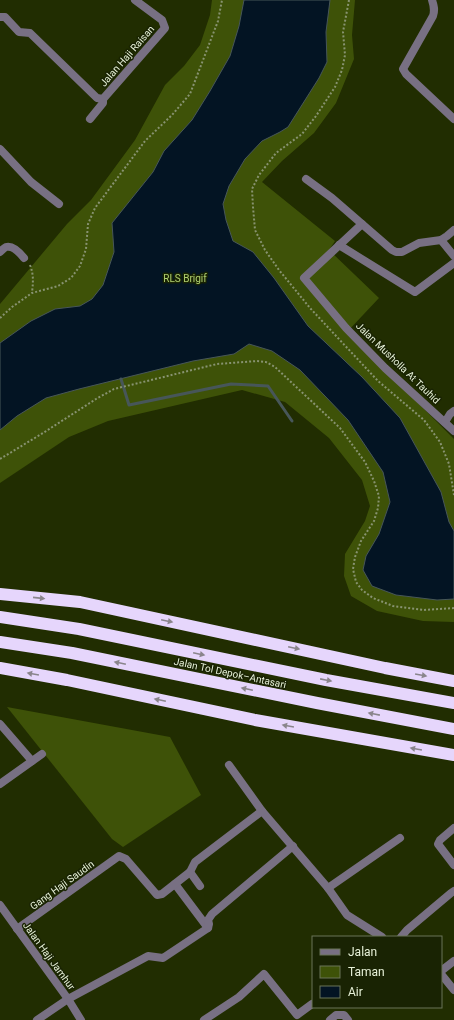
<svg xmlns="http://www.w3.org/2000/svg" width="454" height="1020" viewBox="0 0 454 1020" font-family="Roboto,sans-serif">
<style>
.green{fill:#3e5208}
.water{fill:#031423;stroke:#475659}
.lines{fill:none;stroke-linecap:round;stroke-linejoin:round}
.stream{stroke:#475659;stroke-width:3}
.path{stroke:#889371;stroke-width:2;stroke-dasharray:2 2;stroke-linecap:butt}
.street{stroke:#787083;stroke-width:8}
.highway{stroke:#e6d6fc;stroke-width:12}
.oneway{fill:#8a858c}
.labels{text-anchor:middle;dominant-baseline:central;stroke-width:3;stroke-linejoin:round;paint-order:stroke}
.street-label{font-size:10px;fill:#e7f1d8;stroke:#192303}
.park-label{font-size:10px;fill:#b0d071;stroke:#192303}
</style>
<rect width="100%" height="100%" fill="#212d01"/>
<g class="green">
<path d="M 212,0 L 355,0 L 352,35 L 354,59 L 336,103 L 314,133 L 282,161 L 262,182 L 335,241 L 329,250 L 379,298 L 347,332 L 454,439 L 454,622 L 423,621 L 377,611 L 351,596 L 344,576 L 345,554 L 365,521 L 370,506 L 362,480 L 329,438 L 285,402 L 242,390 L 108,421 L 69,437 L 0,483 L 0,304 L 67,224 L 91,200 L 135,140 L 165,85 L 184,66 L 200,45 L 210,15 Z"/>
<path d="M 7,707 L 170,737 L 201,795 L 123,847 L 112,839 Z"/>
</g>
<path class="water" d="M 244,0 L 330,0 L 326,32 L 327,62 L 319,78 L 288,127 L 280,132 L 262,141 L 245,159 L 229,186 L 223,204 L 226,220 L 233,241 L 253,252 L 274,278 L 308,326 L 362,377 L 400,418 L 441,492 L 449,522 L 454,531 L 454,599 L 437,600 L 396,595 L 372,586 L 363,570 L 366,556 L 379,534 L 390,502 L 383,472 L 348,420 L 300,370 L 272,351 L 249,344 L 234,354 L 193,361 L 79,389 L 46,398 L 17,416 L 0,430 L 0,343 L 31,321 L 55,309 L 80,306 L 92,299 L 103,285 L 114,252 L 112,223 L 153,172 L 164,151 L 192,120 L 210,91 L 230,56 L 239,26 Z"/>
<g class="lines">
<path class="stream" d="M 121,379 L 129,405 L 231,384 L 268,386 L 292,421"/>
<g class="path">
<path d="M 349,0 L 343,32 L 345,55 L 342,70 L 335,87 L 316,116 L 302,134 L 276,153 L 259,175 L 252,189 L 253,207 L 255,230 L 265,250 L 279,270 L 310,308 L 378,381 L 424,420 L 440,442 L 449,464 L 454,495"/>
<path d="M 30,265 C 34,275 33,283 32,293"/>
<path d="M 0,318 L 12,307 L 32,293 L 58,286 L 71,278 L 80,266 L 86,249 L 88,224 L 95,208 L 145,141 L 172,115 L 190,94 L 218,21 L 222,0"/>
<path d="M 0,459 L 43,433 L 96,399 L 114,389 L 217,364 L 257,361 L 266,362 L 275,367 L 340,428 L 365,462 L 374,481 L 379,496 L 378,508 L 374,521 L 361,541 L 355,557 L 353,569 L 356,582 L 362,590 L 373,598 L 393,606 L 424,610 L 454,608"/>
</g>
<g class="street">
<path d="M 432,0 C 434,6 435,10 433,16 L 403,69 L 406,74 L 454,119"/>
<path d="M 0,17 L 5,17 L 19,32 L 30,33 L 97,98 L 103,99 L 165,28 L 162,20 L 135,0"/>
<path d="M 90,119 L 103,103 L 103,99"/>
<path d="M 0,149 L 31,182 L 59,204"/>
<path d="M 306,179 L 332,198 L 392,250 L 396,252 L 402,252 L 419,243 L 441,240 L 447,236 L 454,230"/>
<path d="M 362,224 L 304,278 L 346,328 L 385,368 L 454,431"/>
<path d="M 441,240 L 454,256"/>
<path d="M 339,245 L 415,292 L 454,263"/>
<path d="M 0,252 C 2,250 4,248 6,247 C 13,245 20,253 24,258"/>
<path d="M 445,422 L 450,414 L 454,411"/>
<path d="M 0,724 L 32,761"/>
<path d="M 229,765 L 262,811 L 328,888 L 347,915 L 382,937"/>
<path d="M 0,784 L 42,754"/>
<path d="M 454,828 L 440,840 L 438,844 L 454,865"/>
<path d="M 190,872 L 200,886"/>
<path d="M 175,884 L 208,928"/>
<path d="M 328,888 L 400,838"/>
<path d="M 0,905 L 68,999 L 81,1020"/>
<path d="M 17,929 L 119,856 L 126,859 L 157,895 L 162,894 L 190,872 L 195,862 L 262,811"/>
<path d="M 401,937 L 407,930 L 451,893 L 454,891"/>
<path d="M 441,971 L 454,961"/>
<path d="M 441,974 L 454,990"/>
<path d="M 37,1020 L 68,999 L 148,956 L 163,958 L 208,928 L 209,924 L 208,920 L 212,914 L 293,846"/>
<path d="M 204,1020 L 239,997 L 264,974 L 297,1015 L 312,1004"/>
<path d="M 330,1020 L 336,1015 L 344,1015 L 348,1020"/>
</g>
<g class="highway">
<path d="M 0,594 L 80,602 L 385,668 L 454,681"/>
<path d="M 0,617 L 79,629 L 326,680 L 454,703"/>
<path d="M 0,642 L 72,653 L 317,703 L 454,729"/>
<path d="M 0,668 L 67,680 L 255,720 L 454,755"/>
</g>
</g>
<defs><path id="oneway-solid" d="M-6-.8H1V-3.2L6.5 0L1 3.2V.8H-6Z"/></defs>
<g class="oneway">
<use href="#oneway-solid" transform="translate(39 598) rotate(6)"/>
<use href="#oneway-solid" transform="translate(167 621) rotate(12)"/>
<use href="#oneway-solid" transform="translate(294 648) rotate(12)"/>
<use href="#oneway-solid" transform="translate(199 654) rotate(12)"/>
<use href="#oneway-solid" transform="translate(120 663) rotate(-168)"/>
<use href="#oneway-solid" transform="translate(33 674) rotate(-170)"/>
<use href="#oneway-solid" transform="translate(421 675) rotate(10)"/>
<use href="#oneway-solid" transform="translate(326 680) rotate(11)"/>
<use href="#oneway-solid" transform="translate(247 689) rotate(-168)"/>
<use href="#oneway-solid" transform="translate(160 700) rotate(-168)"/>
<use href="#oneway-solid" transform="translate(374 714) rotate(-169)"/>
<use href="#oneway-solid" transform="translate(288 726) rotate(-170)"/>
<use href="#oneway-solid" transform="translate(416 749) rotate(-170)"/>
</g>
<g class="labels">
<g class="street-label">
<text transform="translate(127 56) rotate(-49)">Jalan Haji Raisan</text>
<text transform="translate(398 363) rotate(44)">Jalan Musholla At Tauhid</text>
<text transform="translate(230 673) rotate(12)">Jalan Tol Depok–Antasari</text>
<text transform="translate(62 885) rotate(-36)">Gang Haji Saudin</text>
<text transform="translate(49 956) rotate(54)">Jalan Haji Jamhur</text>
</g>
<g class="park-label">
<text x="185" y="278">RLS Brigif</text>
</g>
</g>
<rect x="312" y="936" width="130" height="72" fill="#192303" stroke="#6b7558"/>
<rect x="320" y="949" width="20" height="6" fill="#787083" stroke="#6b7558"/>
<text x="348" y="956" font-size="12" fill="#e7f1d8">Jalan</text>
<rect x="320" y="966" width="20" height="12" fill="#3e5208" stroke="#6b7558"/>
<text x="348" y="976" font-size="12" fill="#e7f1d8">Taman</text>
<rect x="320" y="986" width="20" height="12" fill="#031423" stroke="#6b7558"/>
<text x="348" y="996" font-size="12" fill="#e7f1d8">Air</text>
</svg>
